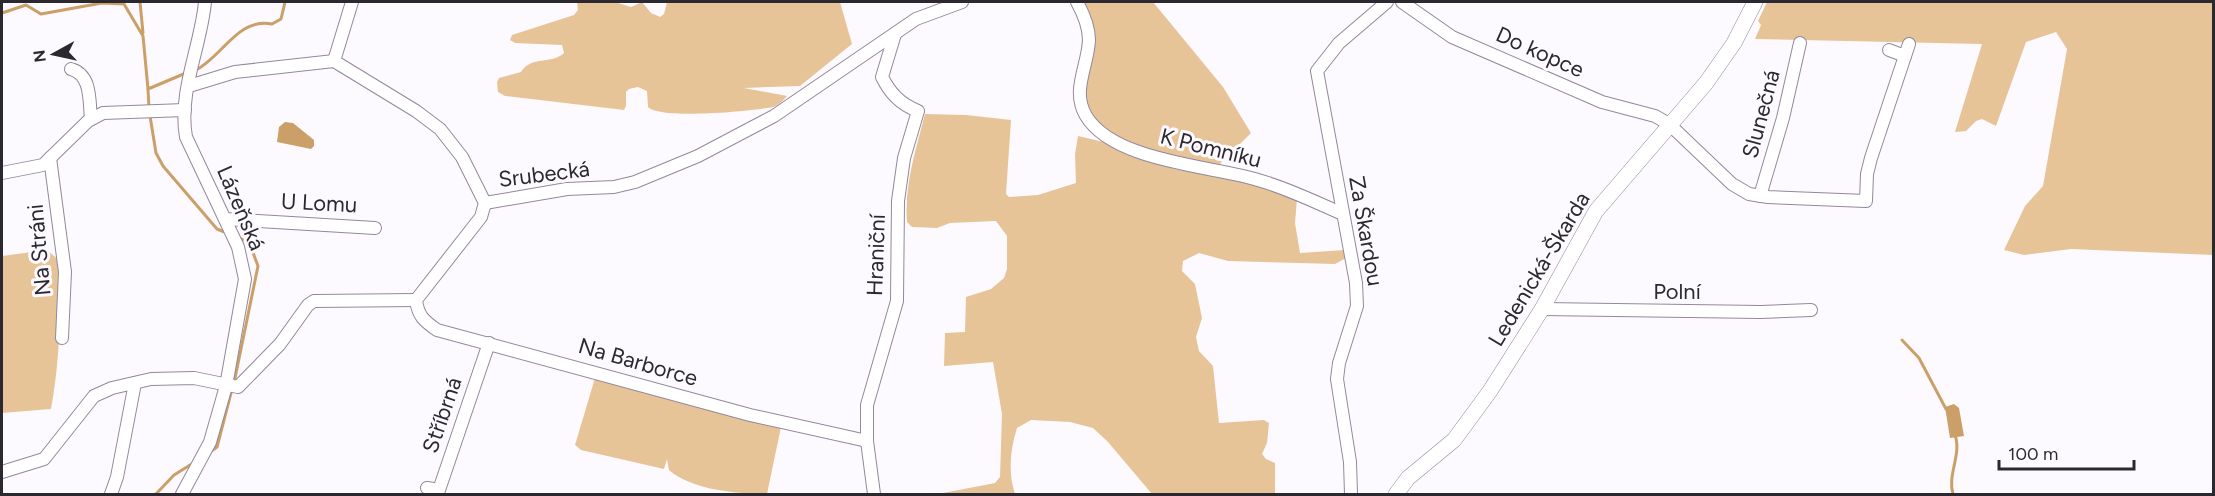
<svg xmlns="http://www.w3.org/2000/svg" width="2215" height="496" viewBox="0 0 2215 496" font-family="Figtree,sans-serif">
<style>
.green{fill:#e7c497}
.water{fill:#caa068}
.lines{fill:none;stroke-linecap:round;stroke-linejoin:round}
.stream{stroke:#caa068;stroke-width:3}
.minor-casing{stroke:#93889b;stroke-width:14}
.major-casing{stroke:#93889b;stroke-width:16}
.minor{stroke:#fff;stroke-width:12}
.major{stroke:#fff;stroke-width:15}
.labels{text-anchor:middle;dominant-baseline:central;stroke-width:6;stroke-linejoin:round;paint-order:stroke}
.street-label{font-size:22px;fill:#2c2830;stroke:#fdfaff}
</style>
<rect width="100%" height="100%" fill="#fdfaff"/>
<g class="green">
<path d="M 577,2 L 615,2 L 631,7 L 642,2 L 651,13 L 660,17 L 664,14 L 667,2 L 840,2 L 852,44 L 800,86 L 744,88 L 787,96 C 785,99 778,106 773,107 C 755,111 660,120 648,107 L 647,91 L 638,87 L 629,89 L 626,92 L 626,106 L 624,110 L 505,96 L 498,92 L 497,82 L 499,78 L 521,72 C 532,55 551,65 564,53 L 562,45 L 515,43 L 510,40 L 512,35 L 574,15 L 578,10 Z"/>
<path d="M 1082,2 L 1153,2 L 1223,87 L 1251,133 L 1218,166 C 1178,163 1102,146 1087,103 C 1079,79 1083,28 1082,2 Z"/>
<path d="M 1767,2 L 2213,2 L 2213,255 L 2071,249 L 2024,255 L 2004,250 L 2025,206 L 2043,186 L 2067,49 L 2056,32 L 2026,42 L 1996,126 L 1982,119 L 1976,121 L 1966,131 L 1955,132 L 1982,44 L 1755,39 L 1761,25 L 1758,21 Z"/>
<path d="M 925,114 L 966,115 L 1011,120 L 1006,194 L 1009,197 L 1038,195 L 1076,183 L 1075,154 L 1078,136 L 1108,143 L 1174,169 L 1245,182 L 1294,198 L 1297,199 L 1295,223 L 1300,253 L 1345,250 L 1348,257 L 1335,264 L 1228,261 L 1199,253 L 1183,261 L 1182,271 L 1195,284 L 1202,318 L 1196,337 L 1199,351 L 1213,366 L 1219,423 L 1264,420 L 1269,423 L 1267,443 L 1262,454 L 1266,459 L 1275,463 L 1275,494 L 1152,494 L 1108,442 L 1093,428 L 1070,422 L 1031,420 L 1017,428 C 1010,450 1008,473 1015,494 L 938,494 L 995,483 L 1000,477 L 1002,414 L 993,362 L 944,366 L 945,333 L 965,332 L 966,297 L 991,289 L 1004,278 L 1007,269 L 1007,236 L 996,221 L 950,223 L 937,228 L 912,227 L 907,222 C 904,186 916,149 925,114 Z"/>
<path d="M 47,250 L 60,261 C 61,310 60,360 51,409 L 2,413 L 2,256 Z"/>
<path d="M 595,378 L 781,427 L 767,494 C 738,494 691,490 669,470 L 667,459 L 664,469 L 581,450 L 575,445 Z"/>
</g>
<g class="water">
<path d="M 285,122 L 293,123 L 314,140 L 314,146 L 311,149 L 277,142 L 279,127 Z"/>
<path d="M 1954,404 L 1959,408 L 1964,436 L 1950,438 L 1945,407 Z"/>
</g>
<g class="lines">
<g class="stream">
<path d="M 140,2 L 143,33"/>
<path d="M 2,13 L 26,5 L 41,14 L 102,3 L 124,4 L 143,36 L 148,89"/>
<path d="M 196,70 C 222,57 238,17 272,24 L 281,19 L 285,2"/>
<path d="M 149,109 L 148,89 L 186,73"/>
<path d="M 150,116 L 156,153 L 163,166 L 217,229 L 227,233"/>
<path d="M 1902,340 L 1919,358 L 1946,409"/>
<path d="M 234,383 L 258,266 L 249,242 L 239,238"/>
<path d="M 210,452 L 217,447 L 232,389"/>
<path d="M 156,494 L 174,475 L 195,462"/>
<path d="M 1953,494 C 1947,475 1962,454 1955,435"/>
</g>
<defs>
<g id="minor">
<path d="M 1077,2 C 1083,13 1089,27 1089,40 C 1088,66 1071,91 1086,116 C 1114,162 1213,166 1258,180 C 1287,188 1315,202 1343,214"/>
<path d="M 1402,2 L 1452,37 L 1602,102 L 1655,116 L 1669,124 L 1732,184 L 1749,194 L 1768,197 L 1866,201 L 1867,174 L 1871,158 L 1909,44"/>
<path d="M 1889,50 L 1905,56"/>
<path d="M 334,61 L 352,2"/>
<path d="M 71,69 C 92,75 89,101 91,119"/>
<path d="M 189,86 L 235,72 L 334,61 L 416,111 L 440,129 L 462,157 L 485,203"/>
<path d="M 50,158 L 65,272 L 62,338"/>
<path d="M 2,173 L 43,165 L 88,121 L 103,113 L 185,110"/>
<path d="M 1760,196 L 1783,118 L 1800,43"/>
<path d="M 485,203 L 481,217 L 416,300 C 418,316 424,321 437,330 L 750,415 L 867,441"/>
<path d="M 485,203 L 567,189 L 614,187 L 635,182 L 698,156 L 774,116 L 916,19 L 962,2"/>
<path d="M 225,219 L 375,228"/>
<path d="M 1542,309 L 1761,312 L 1811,310"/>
<path d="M 2,472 L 44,459 L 94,396 L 112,388 L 151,379 L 194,378 L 238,387 L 280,344 L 308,305 L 314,301 L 416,300"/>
<path d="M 427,488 L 439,490 L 489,343"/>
<path d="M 111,494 L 117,477 L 135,383"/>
<path d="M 182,494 L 210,442 L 226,386 L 245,279 L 238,247 L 186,137 C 178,92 201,46 205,2"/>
<path d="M 874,494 L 867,441 L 867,405 L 897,301 L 898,201 L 904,158 L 918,111 C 900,104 890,93 882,77 L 895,34"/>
<path d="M 1351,494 L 1350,462 L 1337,379 L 1339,363 L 1357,306 L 1356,283 L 1317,71 L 1339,43 L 1387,2"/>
</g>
<path id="major" d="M 1396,494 L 1408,478 L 1454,440 L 1490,391 L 1542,309 L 1596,211 L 1706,83 L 1734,43 L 1755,2"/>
</defs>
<use href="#minor" class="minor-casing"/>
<use href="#major" class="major-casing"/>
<use href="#minor" class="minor"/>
<use href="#major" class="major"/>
</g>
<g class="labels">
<g class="street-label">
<text transform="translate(1540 52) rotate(24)">Do kopce</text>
<text transform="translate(1761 114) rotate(-75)">Slunečná</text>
<text transform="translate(1211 148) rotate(14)">K Pomníku</text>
<text transform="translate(544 174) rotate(-7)">Srubecká</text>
<text transform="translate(319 203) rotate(3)">U Lomu</text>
<text transform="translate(241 208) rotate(67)">Lázeňská</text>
<text transform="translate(1366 231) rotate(80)">Za Škardou</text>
<text transform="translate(39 250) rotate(-95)">Na Stráni</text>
<text transform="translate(876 255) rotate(-88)">Hraniční</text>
<text transform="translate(1539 269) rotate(-59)">Ledenická-Škarda</text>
<text x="1677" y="291">Polní</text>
<text transform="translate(638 362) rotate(16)">Na Barborce</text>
<text transform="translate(442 415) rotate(-71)">Stříbrná</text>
</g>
</g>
<rect width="2215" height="496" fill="none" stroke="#2c2830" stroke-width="6"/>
<g transform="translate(54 54) rotate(262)" stroke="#fdfaff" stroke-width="4.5" paint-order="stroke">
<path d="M0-4.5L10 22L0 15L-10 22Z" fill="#2c2830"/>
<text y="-9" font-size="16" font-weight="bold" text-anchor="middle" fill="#2c2830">N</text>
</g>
<path d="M1999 460v9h135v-9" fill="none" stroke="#2c2830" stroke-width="3"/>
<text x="2008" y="460" font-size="18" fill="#2c2830" stroke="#fdfaff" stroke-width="4.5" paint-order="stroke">100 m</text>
</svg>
